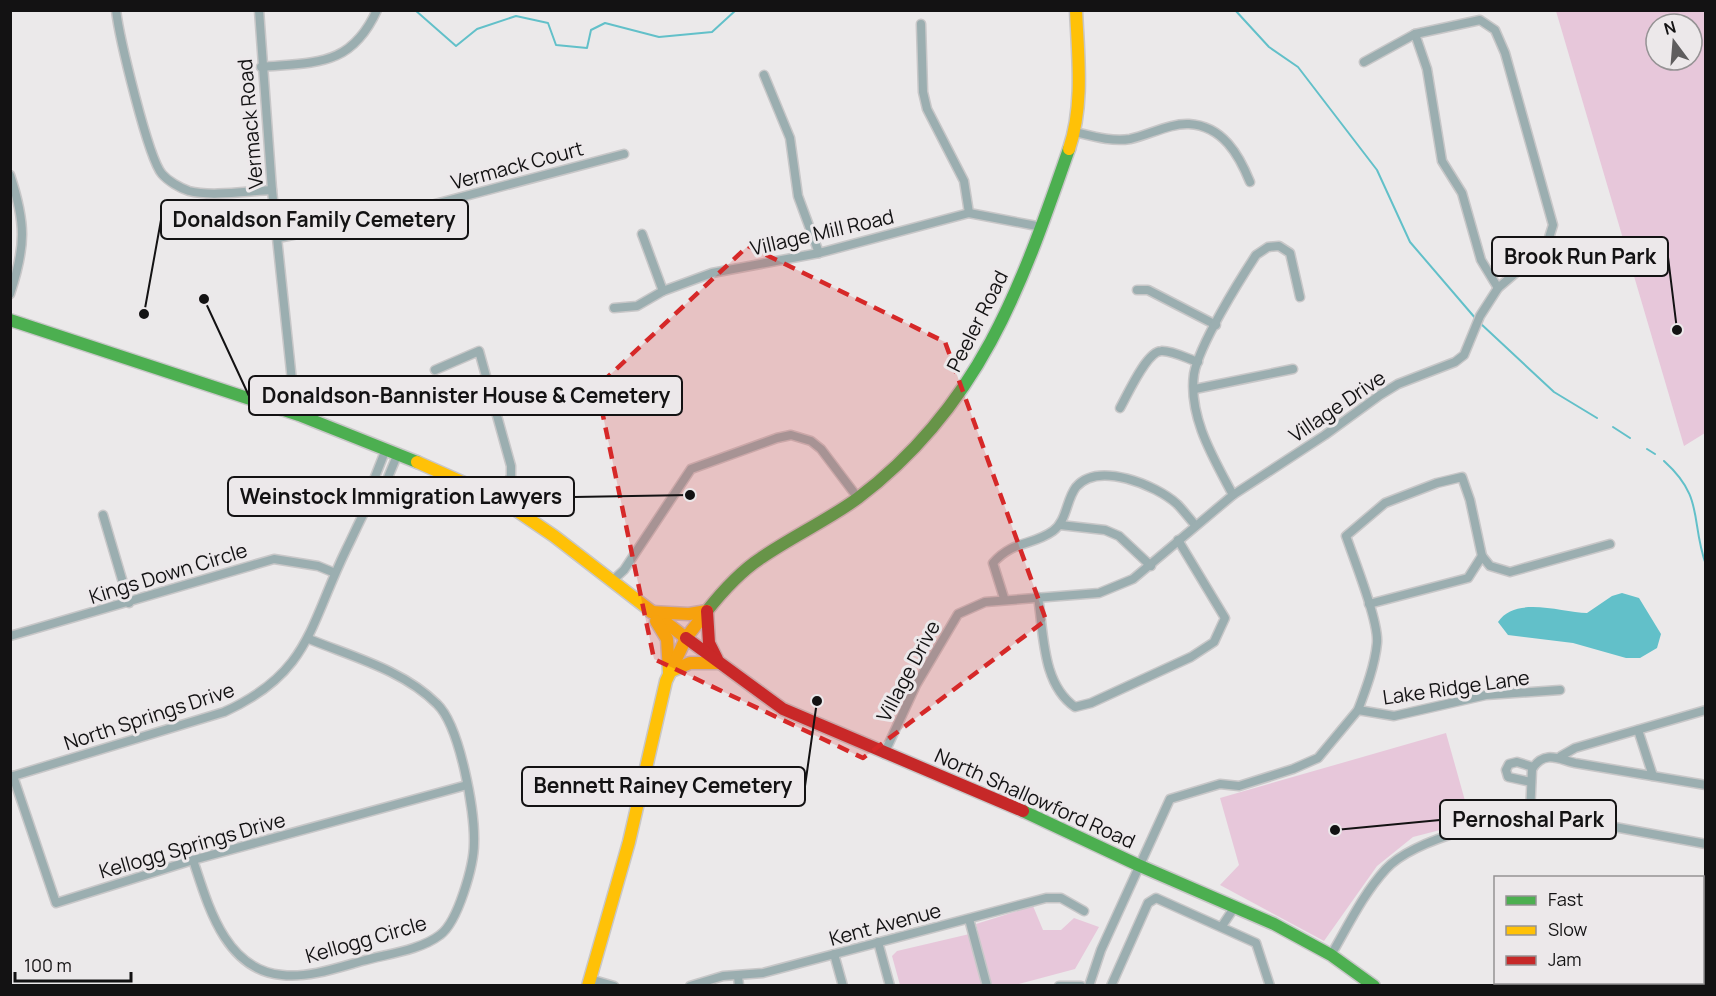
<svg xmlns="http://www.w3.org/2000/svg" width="1716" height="996" viewBox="0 0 1716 996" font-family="Manrope,sans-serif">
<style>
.green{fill:#e7c7da;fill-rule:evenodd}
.water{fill:#62c0c9}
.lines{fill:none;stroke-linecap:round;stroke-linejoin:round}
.stream{stroke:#62c0c9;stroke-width:2}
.street-casing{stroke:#c8c7c8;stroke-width:11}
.fast-casing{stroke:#c8c7c8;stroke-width:15}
.slow-casing{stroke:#c8c7c8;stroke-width:15}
.jam-casing{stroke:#c8c7c8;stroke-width:15}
.street{stroke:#9baeb0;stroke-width:8}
.fast{stroke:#4caf50;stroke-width:12}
.slow{stroke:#ffc107;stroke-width:12}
.jam{stroke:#c62828;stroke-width:12}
.marked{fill:#d62828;fill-opacity:0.2;stroke:#d62828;stroke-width:4.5;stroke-dasharray:12 8;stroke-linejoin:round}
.labels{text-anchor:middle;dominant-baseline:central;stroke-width:6;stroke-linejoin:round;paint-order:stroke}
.street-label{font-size:20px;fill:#131213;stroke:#ece8ea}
.leader{fill:none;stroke:#131213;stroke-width:2}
.callout-dot{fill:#131213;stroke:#ece8ea;stroke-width:2}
.callout{fill:#ece8ea;stroke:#131213;stroke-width:2}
.callout-label{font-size:21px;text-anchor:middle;font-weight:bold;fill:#131213}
</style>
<rect width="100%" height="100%" fill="#ebe9ea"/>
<g class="green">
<path d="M 1556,11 L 1705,11 L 1705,433 L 1684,446 ZM 1656,24 L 1692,24 L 1692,60 L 1656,60 Z"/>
<path d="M 1446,733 L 1471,822 L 1413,837 L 1377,866 L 1324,941 L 1220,885 L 1239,865 L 1220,798 Z"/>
<path d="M 1033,906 L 1043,930 L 1061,930 L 1074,918 L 1099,927 L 1075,969 L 1015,985 L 900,985 L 892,956 L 897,951 L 978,932 L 976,924 Z"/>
</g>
<path class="water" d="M 1622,593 L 1639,598 L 1661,634 L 1657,648 L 1640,658 L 1626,658 L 1573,643 L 1508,635 L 1498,622 C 1516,595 1562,613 1587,613 L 1612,596 Z"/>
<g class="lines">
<g class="stream">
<path d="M 415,10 L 456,46 L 477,29 L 516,16 L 548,23 L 556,45 L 587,48 L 591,30 L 605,23 L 659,37 L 712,32 L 736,10"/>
<path d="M 1235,10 L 1269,47 L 1298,67 L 1377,170 L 1410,242 L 1476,319"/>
<path d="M 1480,323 L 1554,392 L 1597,418"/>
<path d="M 1613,427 L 1630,438"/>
<path d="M 1647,449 L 1655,454"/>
<path d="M 1664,461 C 1705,498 1690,520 1706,565"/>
</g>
<defs>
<g id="street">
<path d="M 116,10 C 119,36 148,158 162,174 C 168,181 180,188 189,191 C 211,197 248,191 272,190"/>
<path d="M 259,10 L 272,190 L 294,400 L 291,412"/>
<path d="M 921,24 L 923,92 L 927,109 L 964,181 L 969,213"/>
<path d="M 1415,34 L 1427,69 L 1442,161 L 1462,193 L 1481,260 L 1498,288"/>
<path d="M 261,67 C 316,62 351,67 377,10"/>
<path d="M 764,75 L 790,138 L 798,196 L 819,253"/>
<path d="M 1075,132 C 1092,136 1112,142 1130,139 C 1149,135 1170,123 1189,124 C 1223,126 1239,155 1250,182"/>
<path d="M 10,175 C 26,223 26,246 10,294"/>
<path d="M 642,234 L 663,291"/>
<path d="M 278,238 L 401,213 L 624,154"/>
<path d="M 1137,290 L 1148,290 L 1216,325"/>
<path d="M 614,308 L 637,306 L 663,291 L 712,273 L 819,253 L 969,213 L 1042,227"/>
<path d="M 435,370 L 479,351 L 511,466 L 511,476 L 498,498"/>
<path d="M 1195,389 L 1293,369"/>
<path d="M 1120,408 C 1127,396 1146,352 1161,351 C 1172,350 1188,359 1198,362"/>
<path d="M 1233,495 C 1214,459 1188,417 1194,374 C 1199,345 1239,281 1256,255 L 1268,247 L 1279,246 L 1290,253 L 1300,297"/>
<path d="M 368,506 L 371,487 L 386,449"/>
<path d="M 103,515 L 129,603"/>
<path d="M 1060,525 L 1105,530 L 1119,536 L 1151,566"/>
<path d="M 612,581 L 624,570 L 691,469 L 777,438 L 791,435 L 811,441 L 821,449 L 858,498"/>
<path d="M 1038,597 C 1044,635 1042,684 1075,707 L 1091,703 L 1191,657 L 1214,642 L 1225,618 L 1178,540"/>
<path d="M 1004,598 L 993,563 C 1013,540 1032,546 1053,531 C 1067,521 1066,500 1076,487 C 1098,461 1156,485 1177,504 C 1183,510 1189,518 1195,525"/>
<path d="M 1369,604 L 1468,578 L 1482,556 L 1490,566 L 1510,572 L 1610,544"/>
<path d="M 10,636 L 274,559 L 318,566 L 335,573"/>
<path d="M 1358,710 C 1366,689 1375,665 1377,643 C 1379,622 1354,559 1346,536 L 1385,503 L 1437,483 L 1462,477 L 1470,500 L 1482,556"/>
<path d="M 1638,730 L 1653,776"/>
<path d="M 884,754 L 916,685 L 958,614 L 985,602 L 1099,593 L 1133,579 L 1233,495 L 1325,435 L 1380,395 L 1398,384 L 1455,362 L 1464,355 L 1480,316 L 1498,288 L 1539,253 L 1548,241 L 1553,225 L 1505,53 L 1495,30 L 1480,20 L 1415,34 L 1364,62"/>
<path d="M 1561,756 L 1575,748 L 1706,710"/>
<path d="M 13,776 L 56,903 L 193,860 L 467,785"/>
<path d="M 10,777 L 224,712 C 310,673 309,626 346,550 C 353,536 359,522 366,509 C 370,502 377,498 381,492 C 388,480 392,466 398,454"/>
<path d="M 1531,782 L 1508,777 L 1506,770 L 1509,764 L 1517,762 L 1533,767"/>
<path d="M 1530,815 L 1532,769 C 1545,749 1560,760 1575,763 L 1706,785"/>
<path d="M 193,860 C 208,905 225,970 282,975 C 308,978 337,968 362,961 C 386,954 419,951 440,935 C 458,922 474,865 474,843 C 475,811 460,726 437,704 C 403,670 353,657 309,639"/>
<path d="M 969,919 L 987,986"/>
<path d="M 1222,926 L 1234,908"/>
<path d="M 878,942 L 890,986"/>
<path d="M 834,954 L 843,986"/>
<path d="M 1331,955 C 1348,926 1363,894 1386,869 C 1415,838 1507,816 1550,815 L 1706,844"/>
<path d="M 738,976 L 739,986"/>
<path d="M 590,979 L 614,986"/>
<path d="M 690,986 L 723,976 L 763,973 L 1046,898 L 1061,898 L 1084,911"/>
<path d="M 1059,986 L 1081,986"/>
<path d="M 1089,986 L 1101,950 L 1170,799 L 1220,784 L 1239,786 L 1293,769 L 1318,758 L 1358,710 L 1394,716 L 1486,695 L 1560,690"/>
<path d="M 1111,986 L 1148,903 L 1156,898 L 1256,943 L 1270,986"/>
</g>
<g id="fast">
<path d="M 10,320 L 299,415 L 417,462"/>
<path d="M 706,612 C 721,593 741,571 761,558 C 793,536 828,520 858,498 C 980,406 1021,287 1069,149"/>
<path d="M 1023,811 L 1138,865 L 1274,924 L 1331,955 L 1374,986"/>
</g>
<g id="slow">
<path d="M 1069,149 C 1084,105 1078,56 1076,10"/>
<path d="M 417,462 L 498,498 L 554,536 L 686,638"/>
<path d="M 651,612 L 689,614 L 707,611"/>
<path d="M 656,621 L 667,639 L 669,672 L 690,663 L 718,663"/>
<path d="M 588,986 L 629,842 L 666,681 L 686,638 L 706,612"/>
</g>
<g id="jam">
<path d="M 707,611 L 709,643 L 717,659"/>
<path d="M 686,638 L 783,709 L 1023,811"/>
</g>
</defs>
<use href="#street" class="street-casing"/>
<use href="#fast" class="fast-casing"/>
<use href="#slow" class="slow-casing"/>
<use href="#jam" class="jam-casing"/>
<use href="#street" class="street"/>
<use href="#fast" class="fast"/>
<use href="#slow" class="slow"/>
<use href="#jam" class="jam"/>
</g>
<path class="marked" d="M 748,246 L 945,342 L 1046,620 L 863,758 L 654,659 L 597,387 Z"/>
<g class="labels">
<g class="street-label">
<text transform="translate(250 124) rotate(-95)">Vermack Road</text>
<text transform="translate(517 165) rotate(-15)">Vermack Court</text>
<text transform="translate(822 232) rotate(-13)">Village Mill Road</text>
<text transform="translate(977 321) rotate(-63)">Peeler Road</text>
<text transform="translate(1337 406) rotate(-34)">Village Drive</text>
<text transform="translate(168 573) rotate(-17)">Kings Down Circle</text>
<text transform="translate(908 671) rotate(-62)">Village Drive</text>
<text transform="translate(1456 687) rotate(-8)">Lake Ridge Lane</text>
<text transform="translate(149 716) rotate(-18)">North Springs Drive</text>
<text transform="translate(1035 798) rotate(24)">North Shallowford Road</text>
<text transform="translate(192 845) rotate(-16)">Kellogg Springs Drive</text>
<text transform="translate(885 924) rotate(-15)">Kent Avenue</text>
<text transform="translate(366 939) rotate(-16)">Kellogg Circle</text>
</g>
</g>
<path class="leader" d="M144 314L161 220M1677 330L1668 257M204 299L249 396M690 495L574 497M817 701L805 786M1335 830L1440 820"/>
<g class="callout-dot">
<circle cx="144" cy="314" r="6"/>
<circle cx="1677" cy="330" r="6"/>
<circle cx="204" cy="299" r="6"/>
<circle cx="690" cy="495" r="6"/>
<circle cx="817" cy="701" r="6"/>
<circle cx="1335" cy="830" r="6"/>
</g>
<g class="callout">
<rect x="161" y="200" width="307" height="39" rx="6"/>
<rect x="1492" y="237" width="176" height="39" rx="6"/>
<rect x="249" y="376" width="433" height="39" rx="6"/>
<rect x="228" y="477" width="346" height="39" rx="6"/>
<rect x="522" y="767" width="283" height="39" rx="6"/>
<rect x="1440" y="800" width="176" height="39" rx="6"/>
</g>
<g class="callout-label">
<text x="314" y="227">Donaldson Family Cemetery</text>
<text x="1580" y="264">Brook Run Park</text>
<text x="466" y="403">Donaldson-Bannister House &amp; Cemetery</text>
<text x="401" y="504">Weinstock Immigration Lawyers</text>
<text x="663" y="793">Bennett Rainey Cemetery</text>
<text x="1528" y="827">Pernoshal Park</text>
</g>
<rect width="1716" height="996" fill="none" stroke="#131213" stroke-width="24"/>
<rect x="1494" y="876" width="210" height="108" fill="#ece8ea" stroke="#959294" stroke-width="1.5"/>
<rect x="1506" y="896" width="30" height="9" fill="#4caf50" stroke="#959294" stroke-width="1.5"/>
<text x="1548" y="906" font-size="18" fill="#131213">Fast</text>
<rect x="1506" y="926" width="30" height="9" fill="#ffc107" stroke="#959294" stroke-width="1.5"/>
<text x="1548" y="936" font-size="18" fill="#131213">Slow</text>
<rect x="1506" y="956" width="30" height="9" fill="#c62828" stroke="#959294" stroke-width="1.5"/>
<text x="1548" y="966" font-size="18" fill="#131213">Jam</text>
<g transform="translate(1674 42) rotate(344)"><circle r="28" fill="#ece8ea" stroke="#959294" stroke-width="1.5"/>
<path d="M0-4.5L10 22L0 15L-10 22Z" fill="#5f5d5e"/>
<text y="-9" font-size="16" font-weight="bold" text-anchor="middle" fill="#131213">N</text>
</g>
<path d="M15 972v9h116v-9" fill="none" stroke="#131213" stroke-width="3"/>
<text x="24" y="972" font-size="18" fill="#131213" stroke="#ece8ea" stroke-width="4.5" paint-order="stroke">100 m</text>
</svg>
